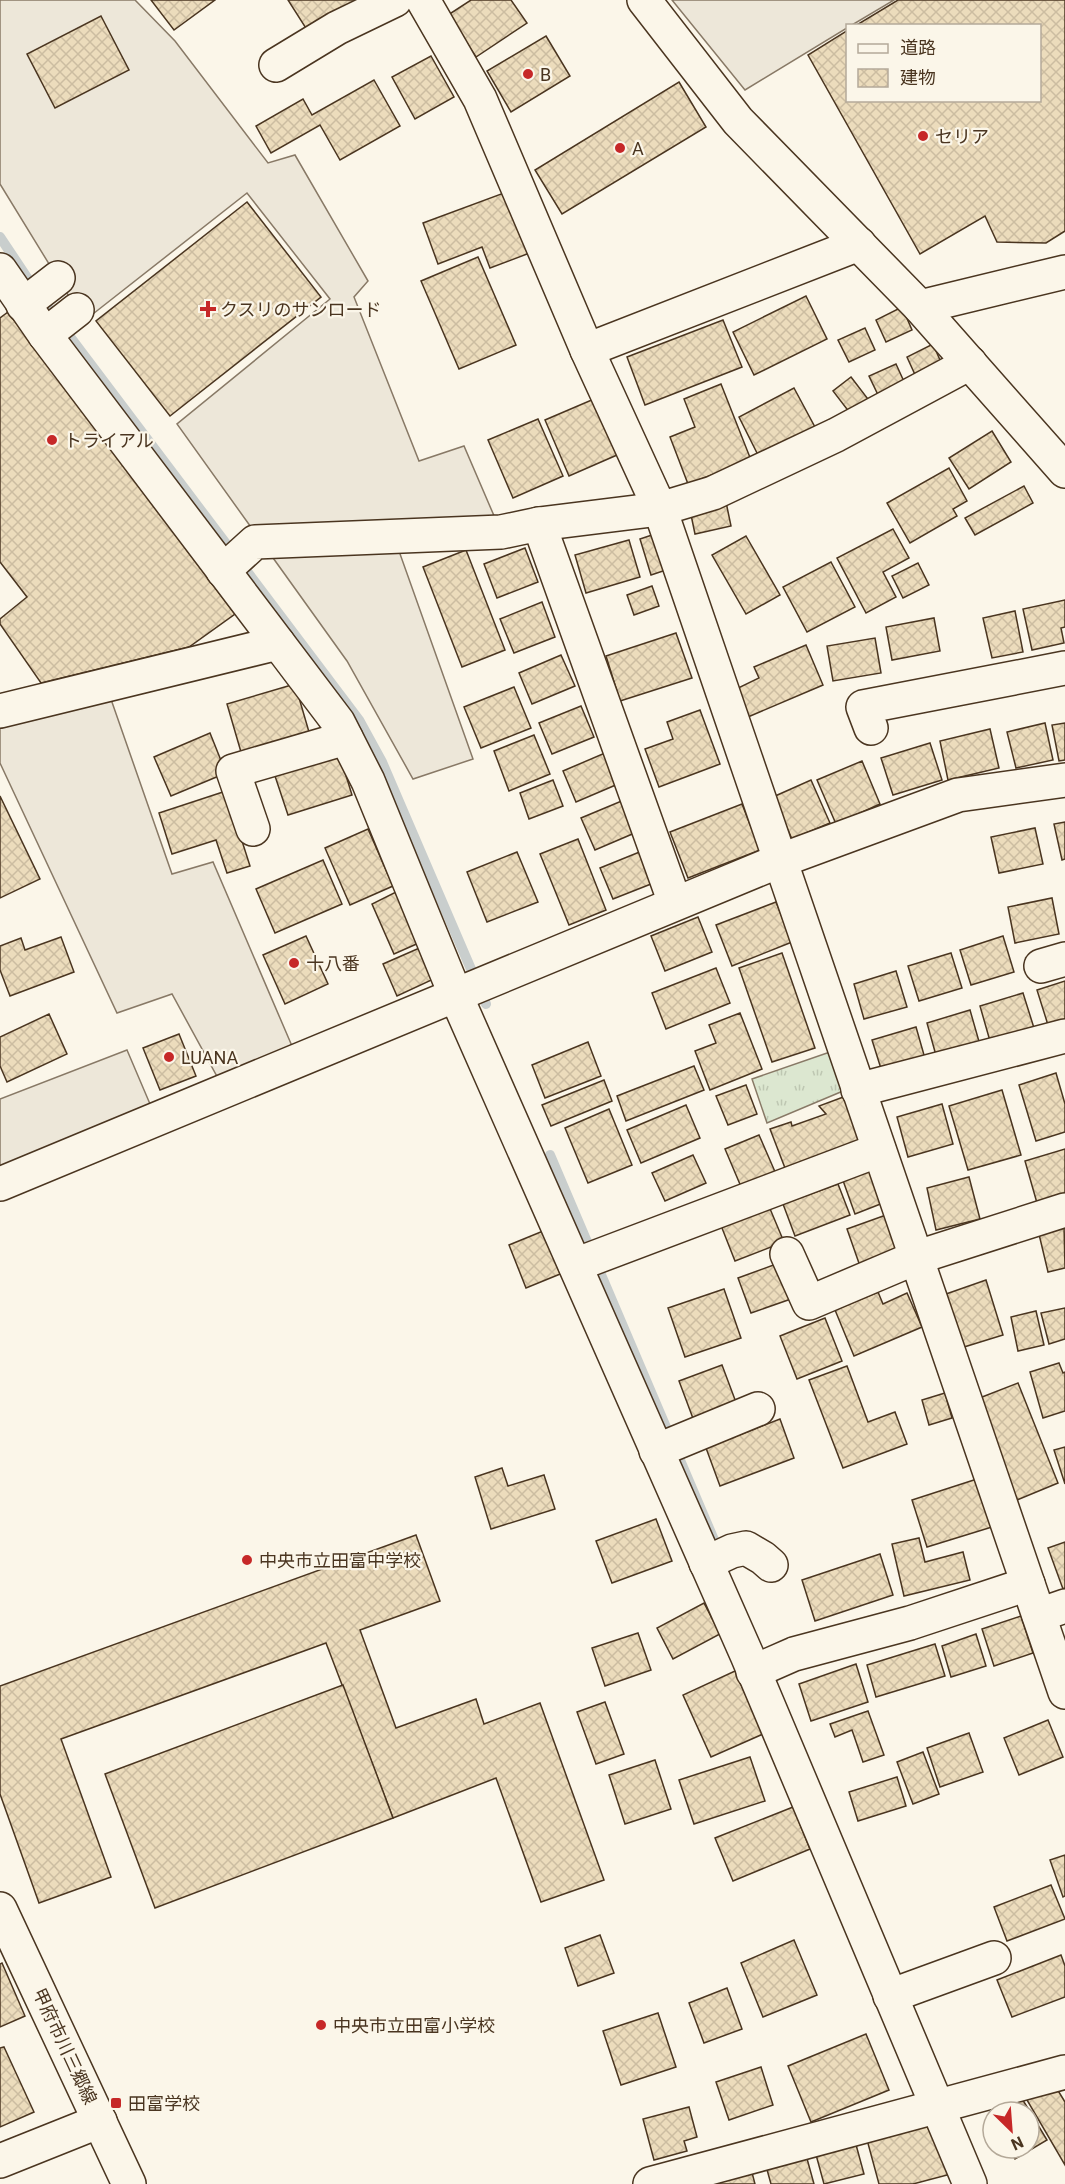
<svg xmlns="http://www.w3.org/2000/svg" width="1065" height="2184" viewBox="0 0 1065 2184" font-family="Roboto,'Noto Sans JP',sans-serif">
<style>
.park{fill:url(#park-tufts);stroke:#887966;stroke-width:1.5}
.parking{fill:#ede7d9;stroke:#887966;stroke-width:1.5}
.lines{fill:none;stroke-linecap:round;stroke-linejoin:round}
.stream{stroke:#c9cecd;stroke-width:10}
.building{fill:url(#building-cross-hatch);stroke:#4a3520;stroke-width:1.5}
.minor-casing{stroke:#4a3520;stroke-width:36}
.major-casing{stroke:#4a3520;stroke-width:36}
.minor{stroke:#fbf6e9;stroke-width:33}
.major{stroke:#fbf6e9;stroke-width:33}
.poi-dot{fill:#c62828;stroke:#fbf6e9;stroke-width:2}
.labels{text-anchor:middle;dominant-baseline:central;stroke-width:4.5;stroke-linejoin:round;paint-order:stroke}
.poi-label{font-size:18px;fill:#4a3520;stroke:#fbf6e9;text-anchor:start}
.street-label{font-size:18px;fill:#4a3520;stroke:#fbf6e9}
</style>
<defs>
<pattern id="park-tufts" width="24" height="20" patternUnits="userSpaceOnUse" patternTransform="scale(1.5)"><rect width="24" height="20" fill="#dce7d0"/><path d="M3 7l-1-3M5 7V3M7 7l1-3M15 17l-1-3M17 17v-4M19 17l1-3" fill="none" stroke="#bec7b2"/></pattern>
<pattern id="building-cross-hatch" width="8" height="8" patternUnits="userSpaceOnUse" patternTransform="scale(1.5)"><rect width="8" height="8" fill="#ecdcbc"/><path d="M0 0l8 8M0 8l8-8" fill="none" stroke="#ccbda1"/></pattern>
</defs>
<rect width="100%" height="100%" fill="#fbf6e9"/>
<path class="park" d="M 830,1052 L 843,1091 L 767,1123 L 752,1079 Z"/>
<g class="parking">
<path d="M 0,0 L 135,0 L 175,41 L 268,163 L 295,155 L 368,281 L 354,297 L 419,461 L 464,446 L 501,532 L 394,537 L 473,759 L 413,779 L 347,661 L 177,424 L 330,299 L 247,193 L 84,321 L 0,184 Z"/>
<path d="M 672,0 L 894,0 L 852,25 L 848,26 L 847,28 L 745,90 Z"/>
<path d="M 106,685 L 172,874 L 213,862 L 298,1060 L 225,1091 L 172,994 L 117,1013 L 0,763 L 0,712 Z"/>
<path d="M 127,1050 L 153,1111 L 0,1171 L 0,1099 Z"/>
</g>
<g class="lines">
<g class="stream">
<path d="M 0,237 L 40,297 L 359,720 L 382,762 L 486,1004"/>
<path d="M 550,1155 L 720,1554"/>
</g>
</g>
<g class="building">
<path d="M 151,0 L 215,0 L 174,30 Z"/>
<path d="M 288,0 L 361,0 L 309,33 Z"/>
<path d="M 471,0 L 511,0 L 527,23 L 476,57 L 448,15 Z"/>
<path d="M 898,0 L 1065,0 L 1065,231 L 1046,243 L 997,242 L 985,216 L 920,254 L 808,55 L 848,30 L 848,100 L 1040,100 L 1040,26 L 855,26 Z"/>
<path d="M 101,16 L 129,70 L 55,108 L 27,54 Z"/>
<path d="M 546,36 L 570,76 L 511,112 L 487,71 Z"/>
<path d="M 431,56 L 454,97 L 415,119 L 392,77 Z"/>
<path d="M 374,80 L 400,126 L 340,160 L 320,125 L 271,153 L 256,126 L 303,99 L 312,115 Z"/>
<path d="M 679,82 L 706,127 L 562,214 L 535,170 Z"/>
<path d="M 512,190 L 535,251 L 490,268 L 482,247 L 438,264 L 423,223 Z"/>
<path d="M 247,202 L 321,297 L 170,416 L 96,321 Z"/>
<path d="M 478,257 L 516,345 L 459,369 L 421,281 Z"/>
<path d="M 806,296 L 827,339 L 754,375 L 733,332 Z"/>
<path d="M 902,307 L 912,330 L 886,342 L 876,320 Z"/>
<path d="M 8,312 L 235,614 L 189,647 L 41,683 L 0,624 L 0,619 L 27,597 L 0,562 L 0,318 Z"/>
<path d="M 723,320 L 742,367 L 645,405 L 627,357 Z"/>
<path d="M 865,328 L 875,350 L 849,362 L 838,340 Z"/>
<path d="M 933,344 L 943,367 L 917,379 L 907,357 Z"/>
<path d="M 896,364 L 906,386 L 880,399 L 869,376 Z"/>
<path d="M 851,377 L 871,403 L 853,417 L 833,391 Z"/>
<path d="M 721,384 L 751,460 L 688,484 L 670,437 L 695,427 L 684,399 Z"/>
<path d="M 794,388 L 816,429 L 760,459 L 739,417 Z"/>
<path d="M 594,399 L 617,455 L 569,476 L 545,420 Z"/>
<path d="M 538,419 L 563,476 L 513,498 L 488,440 Z"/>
<path d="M 992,431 L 1011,462 L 969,489 L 949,458 Z"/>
<path d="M 949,468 L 967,501 L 953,509 L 957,516 L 910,543 L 887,503 Z"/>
<path d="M 1024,486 L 1033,503 L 975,535 L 965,518 Z"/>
<path d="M 726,502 L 731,526 L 695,534 L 690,510 Z"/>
<path d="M 893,529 L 909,558 L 883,572 L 896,597 L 866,613 L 837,558 Z"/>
<path d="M 655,534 L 666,570 L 651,575 L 640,539 Z"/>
<path d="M 746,536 L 780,595 L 746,614 L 712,555 Z"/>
<path d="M 629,540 L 640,577 L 586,593 L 575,555 Z"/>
<path d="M 525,548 L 538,582 L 497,598 L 484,564 Z"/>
<path d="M 466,550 L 505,650 L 462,667 L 423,567 Z"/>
<path d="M 831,562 L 855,607 L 807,632 L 783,587 Z"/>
<path d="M 918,563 L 929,585 L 903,598 L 892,576 Z"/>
<path d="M 652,586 L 659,606 L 634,615 L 627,595 Z"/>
<path d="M 1065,600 L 1065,627 L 1061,628 L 1064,643 L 1032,650 L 1023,609 Z"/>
<path d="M 542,602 L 555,637 L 514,653 L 500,619 Z"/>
<path d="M 1015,611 L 1023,652 L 992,658 L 983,618 Z"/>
<path d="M 934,618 L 940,651 L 892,660 L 886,627 Z"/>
<path d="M 676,633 L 692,678 L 620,701 L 606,656 Z"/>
<path d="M 875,638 L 881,673 L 833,681 L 827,646 Z"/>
<path d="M 806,645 L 823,685 L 748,717 L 736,689 L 759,678 L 754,667 Z"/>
<path d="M 561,655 L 575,686 L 532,704 L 519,673 Z"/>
<path d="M 295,684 L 309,732 L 241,752 L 227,704 Z"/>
<path d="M 514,687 L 531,728 L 481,748 L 464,707 Z"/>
<path d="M 581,706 L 594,737 L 552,754 L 539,723 Z"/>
<path d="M 700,710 L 720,764 L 659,787 L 645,749 L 673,739 L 667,722 Z"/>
<path d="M 1045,723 L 1053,760 L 1016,768 L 1007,732 Z"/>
<path d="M 1065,723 L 1065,760 L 1059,761 L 1052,725 Z"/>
<path d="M 990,729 L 999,768 L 948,780 L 940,741 Z"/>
<path d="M 210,733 L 226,773 L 171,796 L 154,757 Z"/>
<path d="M 534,735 L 550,774 L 509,791 L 494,751 Z"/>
<path d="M 930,743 L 942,780 L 893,795 L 881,758 Z"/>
<path d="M 605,753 L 618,784 L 576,802 L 563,771 Z"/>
<path d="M 340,756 L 352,795 L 288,815 L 275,776 Z"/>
<path d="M 862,761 L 880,804 L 836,824 L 817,780 Z"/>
<path d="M 553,780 L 563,806 L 529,819 L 520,793 Z"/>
<path d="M 811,780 L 830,823 L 792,839 L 773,797 Z"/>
<path d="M 226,791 L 250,866 L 227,873 L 216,840 L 172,854 L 159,813 Z"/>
<path d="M 0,796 L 40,879 L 0,898 Z"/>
<path d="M 624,800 L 637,832 L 595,850 L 581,818 Z"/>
<path d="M 742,804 L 760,850 L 688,878 L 670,832 Z"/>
<path d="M 1065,822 L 1065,859 L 1062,860 L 1054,824 Z"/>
<path d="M 1035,828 L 1043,864 L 999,873 L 991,837 Z"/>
<path d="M 368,829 L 393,886 L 350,905 L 325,848 Z"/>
<path d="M 578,839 L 606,910 L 569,925 L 540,854 Z"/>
<path d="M 642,851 L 656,882 L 613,899 L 600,868 Z"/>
<path d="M 517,852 L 538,902 L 487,922 L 467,872 Z"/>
<path d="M 323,860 L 342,904 L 275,933 L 256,889 Z"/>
<path d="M 398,891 L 421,942 L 394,954 L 372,904 Z"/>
<path d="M 1052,898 L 1059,934 L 1015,943 L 1008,907 Z"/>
<path d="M 776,902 L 792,942 L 732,966 L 716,925 Z"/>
<path d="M 698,917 L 712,952 L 665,971 L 651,936 Z"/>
<path d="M 306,936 L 328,984 L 285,1004 L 263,955 Z"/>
<path d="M 1003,936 L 1014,972 L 971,985 L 960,950 Z"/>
<path d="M 61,937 L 74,972 L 10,996 L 0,970 L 0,946 L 21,938 L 25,950 Z"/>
<path d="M 424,946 L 438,977 L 397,996 L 383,964 Z"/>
<path d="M 782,953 L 815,1048 L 772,1062 L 739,968 Z"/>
<path d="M 951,953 L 962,988 L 919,1001 L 908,966 Z"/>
<path d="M 716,968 L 730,1003 L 666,1029 L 652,993 Z"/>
<path d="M 896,971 L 907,1007 L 864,1019 L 854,984 Z"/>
<path d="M 1065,981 L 1065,1020 L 1048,1025 L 1037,990 Z"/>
<path d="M 1023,993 L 1034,1028 L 990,1041 L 980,1006 Z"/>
<path d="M 970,1010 L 980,1045 L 937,1059 L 927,1023 Z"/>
<path d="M 740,1013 L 762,1069 L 710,1090 L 695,1051 L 716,1043 L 709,1025 Z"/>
<path d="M 49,1014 L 67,1054 L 7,1082 L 0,1066 L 0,1037 Z"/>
<path d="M 916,1027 L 926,1062 L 883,1075 L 872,1040 Z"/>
<path d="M 179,1034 L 196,1076 L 160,1090 L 143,1048 Z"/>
<path d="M 588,1042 L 601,1076 L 545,1098 L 532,1065 Z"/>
<path d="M 694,1066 L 704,1090 L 626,1121 L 617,1096 Z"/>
<path d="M 1056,1073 L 1065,1104 L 1065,1132 L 1036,1141 L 1019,1085 Z"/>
<path d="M 604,1080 L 612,1101 L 551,1126 L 542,1105 Z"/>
<path d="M 746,1085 L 757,1114 L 728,1125 L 716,1096 Z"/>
<path d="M 1002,1090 L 1021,1155 L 968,1170 L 949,1106 Z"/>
<path d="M 846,1096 L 862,1139 L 785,1168 L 770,1129 L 791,1122 L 792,1126 L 826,1114 L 819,1106 Z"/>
<path d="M 942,1104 L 953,1144 L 908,1157 L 897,1117 Z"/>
<path d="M 686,1105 L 700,1138 L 641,1163 L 627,1130 Z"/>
<path d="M 609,1109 L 632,1165 L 588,1183 L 565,1128 Z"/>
<path d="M 759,1135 L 776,1174 L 742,1189 L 725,1149 Z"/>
<path d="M 1065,1149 L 1065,1194 L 1037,1203 L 1025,1161 Z"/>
<path d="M 693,1155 L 706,1183 L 665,1201 L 652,1173 Z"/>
<path d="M 869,1164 L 883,1203 L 855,1214 L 841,1175 Z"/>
<path d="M 969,1177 L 980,1219 L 936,1230 L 927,1188 Z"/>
<path d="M 838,1184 L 850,1215 L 795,1236 L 783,1204 Z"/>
<path d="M 768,1204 L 784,1242 L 735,1261 L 720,1223 Z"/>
<path d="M 886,1215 L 899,1252 L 860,1266 L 847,1229 Z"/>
<path d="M 1064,1224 L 1065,1268 L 1048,1272 L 1038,1230 Z"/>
<path d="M 548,1229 L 565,1272 L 526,1288 L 509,1245 Z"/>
<path d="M 779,1263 L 791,1299 L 751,1313 L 738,1278 Z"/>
<path d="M 986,1280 L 1003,1335 L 964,1347 L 946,1294 Z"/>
<path d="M 724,1289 L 741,1338 L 685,1357 L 668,1308 Z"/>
<path d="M 878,1292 L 883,1304 L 907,1293 L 922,1327 L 854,1356 L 835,1310 Z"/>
<path d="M 1065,1308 L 1065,1339 L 1049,1344 L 1041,1313 Z"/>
<path d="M 1036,1311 L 1044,1345 L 1018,1351 L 1011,1317 Z"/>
<path d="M 825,1318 L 842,1361 L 797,1379 L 780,1336 Z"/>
<path d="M 1059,1363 L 1063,1373 L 1065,1372 L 1065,1411 L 1043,1418 L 1030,1372 Z"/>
<path d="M 722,1365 L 737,1405 L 694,1421 L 679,1381 Z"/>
<path d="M 847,1366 L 868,1422 L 895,1412 L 907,1444 L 843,1468 L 809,1380 Z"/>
<path d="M 1018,1383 L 1058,1483 L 1017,1500 L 977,1399 Z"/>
<path d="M 945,1393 L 952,1418 L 929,1425 L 922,1400 Z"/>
<path d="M 780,1419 L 794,1458 L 720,1486 L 706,1448 Z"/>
<path d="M 1065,1447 L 1065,1484 L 1054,1450 Z"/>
<path d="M 502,1468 L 508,1486 L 544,1475 L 555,1509 L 491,1529 L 475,1477 Z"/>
<path d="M 977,1479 L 992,1527 L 927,1547 L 912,1500 Z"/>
<path d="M 656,1519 L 672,1561 L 612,1583 L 596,1541 Z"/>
<path d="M 416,1535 L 440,1601 L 360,1630 L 396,1728 L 476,1699 L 484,1724 L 540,1703 L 604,1880 L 541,1902 L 496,1778 L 393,1818 L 326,1643 L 61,1739 L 111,1877 L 39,1903 L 0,1794 L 0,1686 Z"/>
<path d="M 919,1538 L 925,1562 L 963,1552 L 970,1580 L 904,1596 L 892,1544 Z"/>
<path d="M 1065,1542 L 1065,1588 L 1063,1589 L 1048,1548 Z"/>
<path d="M 880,1554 L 893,1595 L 815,1621 L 802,1580 Z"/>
<path d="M 704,1603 L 720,1634 L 673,1659 L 657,1628 Z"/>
<path d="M 1021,1616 L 1033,1653 L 994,1666 L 982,1629 Z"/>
<path d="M 638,1633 L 651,1670 L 605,1686 L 592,1648 Z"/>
<path d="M 976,1634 L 986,1666 L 951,1677 L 942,1646 Z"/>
<path d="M 935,1644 L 945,1676 L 876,1697 L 867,1665 Z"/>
<path d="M 856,1664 L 868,1702 L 811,1721 L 799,1684 Z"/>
<path d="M 735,1671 L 763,1734 L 711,1757 L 683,1695 Z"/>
<path d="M 343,1685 L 393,1818 L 155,1908 L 105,1774 Z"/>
<path d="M 605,1702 L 624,1754 L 596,1764 L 577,1712 Z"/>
<path d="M 868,1711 L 884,1755 L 863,1762 L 852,1730 L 835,1737 L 830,1724 Z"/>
<path d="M 1048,1720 L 1063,1757 L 1019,1775 L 1004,1738 Z"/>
<path d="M 969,1733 L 983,1772 L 940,1787 L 927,1748 Z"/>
<path d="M 923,1752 L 939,1794 L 913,1804 L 897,1762 Z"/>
<path d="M 750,1757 L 765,1801 L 694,1824 L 679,1780 Z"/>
<path d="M 655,1760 L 671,1809 L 625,1824 L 609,1775 Z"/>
<path d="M 897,1777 L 906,1806 L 858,1821 L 849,1792 Z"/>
<path d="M 793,1807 L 810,1849 L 733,1881 L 715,1838 Z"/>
<path d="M 1065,1855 L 1065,1896 L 1063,1897 L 1050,1860 Z"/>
<path d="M 1051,1885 L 1065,1919 L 1007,1941 L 994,1907 Z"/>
<path d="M 600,1935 L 614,1973 L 578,1986 L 565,1948 Z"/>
<path d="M 794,1940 L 817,1995 L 763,2017 L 741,1963 Z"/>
<path d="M 1061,1955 L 1065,1966 L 1065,1997 L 1012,2017 L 997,1980 Z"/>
<path d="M 2,1963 L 25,2016 L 0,2027 L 0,1964 Z"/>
<path d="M 727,1988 L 742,2029 L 704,2043 L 689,2003 Z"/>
<path d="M 658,2013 L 676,2067 L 621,2085 L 603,2031 Z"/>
<path d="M 866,2034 L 889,2090 L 811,2122 L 788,2066 Z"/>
<path d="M 4,2047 L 34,2112 L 0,2127 L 0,2048 Z"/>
<path d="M 761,2067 L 773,2105 L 729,2120 L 716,2082 Z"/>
<path d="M 1054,2084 L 1065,2102 L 1065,2165 L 1027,2100 Z"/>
<path d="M 1021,2097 L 1047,2140 L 1015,2159 L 1009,2148 L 1029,2148 L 1029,2112 L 996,2112 Z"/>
<path d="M 689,2107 L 697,2137 L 684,2141 L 687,2151 L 654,2160 L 643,2119 Z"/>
<path d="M 935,2117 L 951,2174 L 913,2184 L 879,2184 L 866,2136 Z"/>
<path d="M 855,2141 L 864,2174 L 824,2184 L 815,2151 Z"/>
<path d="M 806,2155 L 814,2184 L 771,2184 L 766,2166 Z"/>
<path d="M 750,2165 L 755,2184 L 712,2184 Z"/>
</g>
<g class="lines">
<defs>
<g id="minor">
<path d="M 423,0 L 480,99 L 587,350 L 660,509 L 1065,1692"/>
<path d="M 644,0 L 738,121 L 920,307 L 1065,471"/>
<path d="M 276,65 L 337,28 L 395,0"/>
<path d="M 0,270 L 45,335 L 338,722 L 368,781 L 456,996 L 747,1655 L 970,2184"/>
<path d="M 23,305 L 58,278"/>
<path d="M 920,307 L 1065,272"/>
<path d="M 45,335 L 77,310"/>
<path d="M 587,350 L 859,244"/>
<path d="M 539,524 L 675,903"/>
<path d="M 223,571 L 255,542 L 501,532 L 539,524 L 660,509 L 713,493 L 836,435 L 970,363"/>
<path d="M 0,711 L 278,643"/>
<path d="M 871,728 L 863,707 L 1065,668"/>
<path d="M 253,829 L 233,771 L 346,738"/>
<path d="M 1041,966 L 1065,959"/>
<path d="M 858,1090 L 1065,1036"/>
<path d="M 0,1184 L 779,861 L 958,795 L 1065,780"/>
<path d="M 787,1254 L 809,1303 L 915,1258 L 1065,1210"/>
<path d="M 575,1265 L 879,1150"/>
<path d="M 656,1451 L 758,1409"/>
<path d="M 706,1563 L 732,1551 L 746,1548 L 763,1558 L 771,1565"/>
<path d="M 1039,1615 L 1065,1606"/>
<path d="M 753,1672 L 794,1654 L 910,1623 L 1028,1584"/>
<path d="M 890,1996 L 994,1958"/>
<path d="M 0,2161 L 100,2121"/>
<path d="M 650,2184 L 1065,2072"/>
</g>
<path id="major" d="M 0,1909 L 129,2184"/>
</defs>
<use href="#minor" class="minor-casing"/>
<use href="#major" class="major-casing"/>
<use href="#minor" class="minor"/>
<use href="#major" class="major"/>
</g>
<g class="poi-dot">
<circle cx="528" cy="74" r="6"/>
<circle cx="923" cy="136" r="6"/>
<circle cx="620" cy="148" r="6"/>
<path d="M205 300h6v6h6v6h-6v6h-6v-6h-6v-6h6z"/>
<circle cx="52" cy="440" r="6"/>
<circle cx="294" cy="963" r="6"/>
<circle cx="169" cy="1057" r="6"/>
<circle cx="247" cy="1560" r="6"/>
<circle cx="321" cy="2025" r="6"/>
<rect x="110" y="2097" width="12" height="12" rx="3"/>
</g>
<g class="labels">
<g class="poi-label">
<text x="540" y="74">B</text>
<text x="935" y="136">セリア</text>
<text x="632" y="148">A</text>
<text x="220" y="309">クスリのサンロード</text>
<text x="64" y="440">トライアル</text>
<text x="306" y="963">十八番</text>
<text x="181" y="1057">LUANA</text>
<text x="259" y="1560">中央市立田富中学校</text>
<text x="333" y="2025">中央市立田富小学校</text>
<text x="128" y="2103">田富学校</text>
</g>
<g class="street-label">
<text transform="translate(65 2046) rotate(65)">甲府市川三郷線</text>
</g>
</g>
<rect x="846" y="24" width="195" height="78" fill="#fbf6e9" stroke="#b4a999" stroke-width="1.5"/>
<rect x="858" y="44" width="30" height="9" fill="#fbf6e9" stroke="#b4a999" stroke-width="1.5"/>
<text x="900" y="54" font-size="18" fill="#4a3520">道路</text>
<rect x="858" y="69" width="30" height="18" fill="url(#building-cross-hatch)" stroke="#b4a999" stroke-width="1.5"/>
<text x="900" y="84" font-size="18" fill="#4a3520">建物</text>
<g transform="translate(1011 2130) rotate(155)"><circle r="28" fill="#fbf6e9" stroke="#b4a999" stroke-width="1.5"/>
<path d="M0-4.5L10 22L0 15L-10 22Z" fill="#c62828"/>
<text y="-9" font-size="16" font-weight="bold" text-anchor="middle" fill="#4a3520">N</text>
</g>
</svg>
